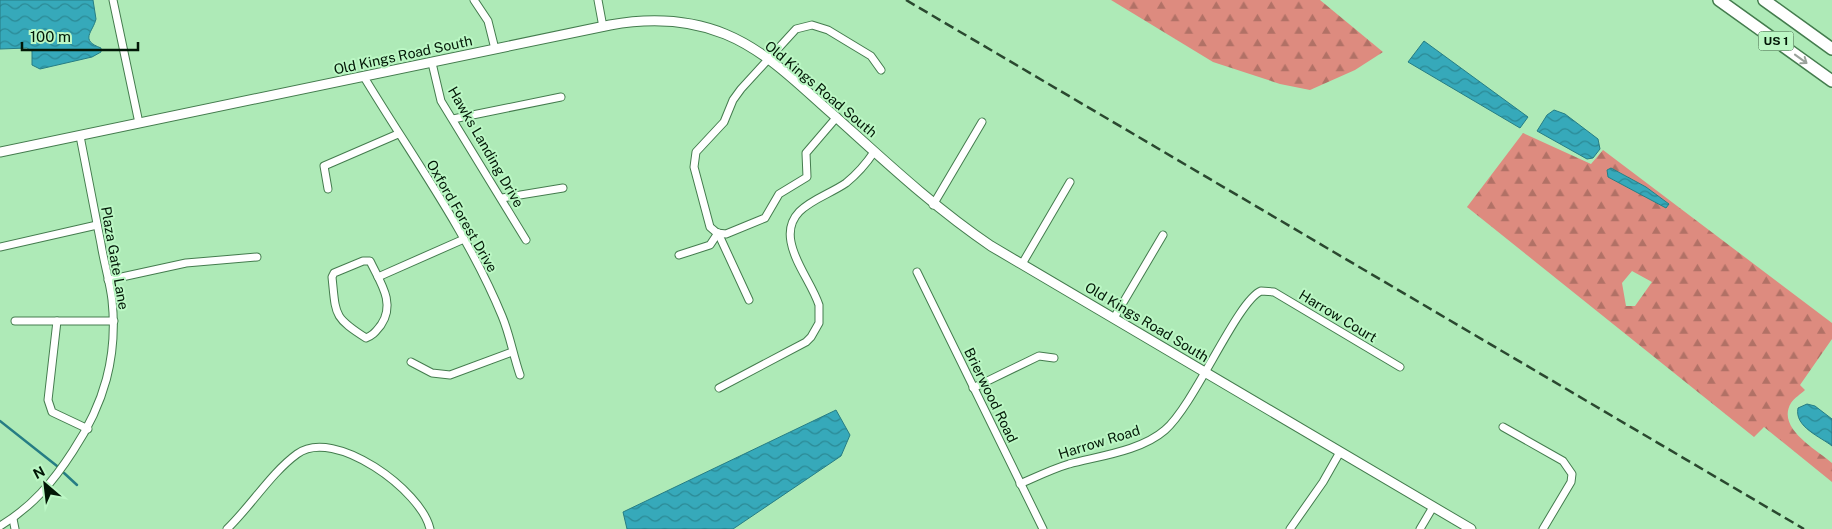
<svg xmlns="http://www.w3.org/2000/svg" width="1832" height="529" viewBox="0 0 1832 529" font-family="'Public Sans',sans-serif">
<style>
.forest{fill:url(#forest-firs);fill-rule:evenodd}
.water{fill:url(#water-waves);stroke:#267d84}
.lines{fill:none;stroke-linecap:round;stroke-linejoin:round}
.stream{stroke:#267d84;stroke-width:2.5}
.minor-casing{stroke:#447c4e;stroke-width:9}
.tertiary-casing{stroke:#447c4e;stroke-width:11}
.primary-casing{stroke:#447c4e;stroke-width:14}
.minor{stroke:#fff;stroke-width:7}
.tertiary{stroke:#fff;stroke-width:9}
.primary{stroke:#fff;stroke-width:11}
.rail{stroke:#2a482f;stroke-width:2.5;stroke-dasharray:10 5;stroke-linecap:butt}
.oneway{stroke:#9aa29b}
.labels{text-anchor:middle;dominant-baseline:central;stroke-width:4;stroke-linejoin:round;paint-order:stroke}
.shield{fill:#bbf7c4;stroke:#3a5a3f;stroke-width:1}
.shield-label{font-size:12px;font-weight:bold;fill:#021706}
.street-label{font-size:14px;fill:#021706;stroke:#bbf7c4}
</style>
<defs>
<pattern id="forest-firs" width="22" height="20" patternUnits="userSpaceOnUse" patternTransform="scale(1.25)"><rect width="22" height="20" fill="#dd8b7f"/><path d="M5 1l3.5 6h-7zM16 11l3.5 6h-7z" fill="#b17166"/></pattern>
<pattern id="water-waves" width="16" height="10" patternUnits="userSpaceOnUse" patternTransform="scale(1.25)"><rect width="16" height="10" fill="#36a9ba"/><path d="M0 5q4-4 8 0t8 0" fill="none" stroke="#2b8995"/></pattern>
</defs>
<rect width="100%" height="100%" fill="#aeeab7"/>
<g class="forest">
<path d="M 1111,0 L 1320,0 L 1383,52 L 1355,70 L 1310,90 L 1280,84 L 1213,62 Z"/>
<path d="M 1523,133 L 1591,164 L 1603,150 L 1832,323 L 1832,339 L 1800,385 L 1805,390 C 1801,394 1794,398 1791,403 C 1776,428 1816,449 1832,463 L 1832,482 L 1764,427 L 1754,437 L 1467,207 ZM 1611,168 L 1646,187 L 1669,204 L 1666,208 L 1608,177 L 1607,170 ZM 1632,271 L 1652,282 L 1635,306 L 1626,306 L 1622,283 Z"/>
</g>
<g class="water">
<path d="M 0,0 L 93,0 L 96,19 C 93,32 79,40 101,48 L 101,52 L 92,57 L 40,69 L 32,65 L 32,51 L 27,48 L 0,49 Z"/>
<path d="M 1424,41 L 1528,117 L 1520,128 L 1408,62 Z"/>
<path d="M 1554,110 L 1565,114 L 1598,139 L 1600,149 L 1593,158 L 1587,159 L 1537,131 L 1547,115 Z"/>
<path d="M 1611,168 L 1646,187 L 1669,204 L 1666,208 L 1608,177 L 1607,170 Z"/>
<path d="M 1807,404 L 1815,406 L 1832,419 L 1832,446 C 1821,437 1794,427 1798,408 Z"/>
<path d="M 836,410 L 850,435 L 841,456 L 733,529 L 627,529 L 623,512 Z"/>
</g>
<g class="lines">
<g class="stream">
<path d="M 0,421 L 57,466"/>
<path d="M 64,473 L 77,485"/>
</g>
<defs>
<g id="minor">
<path d="M 113,0 L 139,123"/>
<path d="M 474,0 L 488,21 L 495,49"/>
<path d="M 598,0 L 603,27"/>
<path d="M 432,63 L 441,101 L 526,240"/>
<path d="M 364,77 C 411,155 467,231 502,316 C 510,335 513,355 520,375"/>
<path d="M 836,118 L 806,153 L 807,177 L 779,194 L 765,218 L 726,234 L 717,233 L 710,227 L 694,167 L 696,152 L 724,122 L 733,100 L 741,89 L 796,29 L 812,25 L 828,30 L 871,56 L 881,70"/>
<path d="M 453,119 L 561,97"/>
<path d="M 328,189 L 324,166 L 398,134"/>
<path d="M 502,198 L 563,188"/>
<path d="M 933,205 L 982,122"/>
<path d="M 718,233 L 749,300"/>
<path d="M 0,247 L 97,225"/>
<path d="M 679,255 L 710,245 L 718,233"/>
<path d="M 363,261 L 370,261 C 380,282 396,303 381,325 C 376,331 374,335 366,338 C 333,317 336,315 332,277 L 334,273 Z"/>
<path d="M 1022,264 L 1070,182"/>
<path d="M 917,272 L 1043,529"/>
<path d="M 378,277 L 464,239"/>
<path d="M 108,280 L 186,263 L 257,257"/>
<path d="M 1114,318 L 1163,235"/>
<path d="M 15,321 L 114,321"/>
<path d="M 57,321 L 48,400 L 52,412 L 88,429"/>
<path d="M 411,362 L 432,373 L 450,375 L 512,352"/>
<path d="M 719,388 L 806,342 L 811,337 L 819,323 L 819,305 C 812,284 795,264 791,242 C 784,206 823,199 846,183 C 857,174 866,164 874,152"/>
<path d="M 973,388 L 1039,356 L 1054,358"/>
<path d="M 1503,427 L 1563,461 L 1572,474 L 1571,482 L 1543,529"/>
<path d="M 1020,484 C 1036,477 1052,469 1069,464 C 1099,456 1141,451 1165,430 C 1195,404 1237,301 1261,291 L 1274,292 L 1400,367"/>
<path d="M 13,519 L 15,529"/>
<path d="M 0,526 C 32,507 53,482 73,451 C 104,404 118,357 112,300 C 110,282 104,263 101,244 C 94,208 87,172 80,136"/>
<path d="M 227,529 C 251,506 271,473 297,454 C 334,426 422,491 430,529"/>
<path d="M 1290,529 L 1323,482 L 1340,452"/>
<path d="M 1420,529 L 1433,507"/>
</g>
<path id="tertiary" d="M 0,152 L 610,25 C 649,18 688,19 725,34 C 769,52 802,88 837,118 C 887,163 935,208 991,246 L 1471,529"/>
<g id="primary">
<path d="M 1719,0 L 1832,81"/>
<path d="M 1764,0 L 1832,49"/>
</g>
</defs>
<use href="#minor" class="minor-casing"/>
<use href="#tertiary" class="tertiary-casing"/>
<use href="#primary" class="primary-casing"/>
<use href="#minor" class="minor"/>
<use href="#tertiary" class="tertiary"/>
<use href="#primary" class="primary"/>
<path class="rail" d="M 906,0 L 1804,529"/>
</g>
<defs><path id="oneway-shaft" d="M-6 0H5M1.5-3L5.5 0L1.5 3" fill="none" stroke-width="1.6" stroke-linecap="round" stroke-linejoin="round" transform="scale(1.25)"/></defs>
<use class="oneway" href="#oneway-shaft" transform="translate(1801 59) rotate(36)"/>
<g class="labels">
<rect class="shield" x="1758.5" y="31.5" width="35" height="19" rx="4"/>
<g class="shield-label">
<text x="1776" y="41">US 1</text>
</g>
<g class="street-label">
<text transform="translate(403 55) rotate(-12)">Old Kings Road South</text>
<text transform="translate(821 89) rotate(40)">Old Kings Road South</text>
<text transform="translate(486 147) rotate(60)">Hawks Landing Drive</text>
<text transform="translate(462 216) rotate(60)">Oxford Forest Drive</text>
<text transform="translate(115 258) rotate(80)">Plaza Gate Lane</text>
<text transform="translate(1338 316) rotate(31)">Harrow Court</text>
<text transform="translate(1147 322) rotate(31)">Old Kings Road South</text>
<text transform="translate(991 395) rotate(64)">Brierwood Road</text>
<text transform="translate(1099 442) rotate(-17)">Harrow Road</text>
</g>
</g>
<g transform="translate(45 484) rotate(332)" stroke="#bbf7c4" stroke-width="4" paint-order="stroke">
<path d="M0-4L9 19L0 12L-9 19Z" fill="#021706"/>
<text y="-8" font-size="14" font-weight="bold" text-anchor="middle" fill="#021706">N</text>
</g>
<path d="M22 42v8h116v-8" fill="none" stroke="#021706" stroke-width="2.5"/>
<text x="30" y="42" font-size="15" fill="#021706" stroke="#bbf7c4" stroke-width="4" paint-order="stroke">100 m</text>
</svg>
